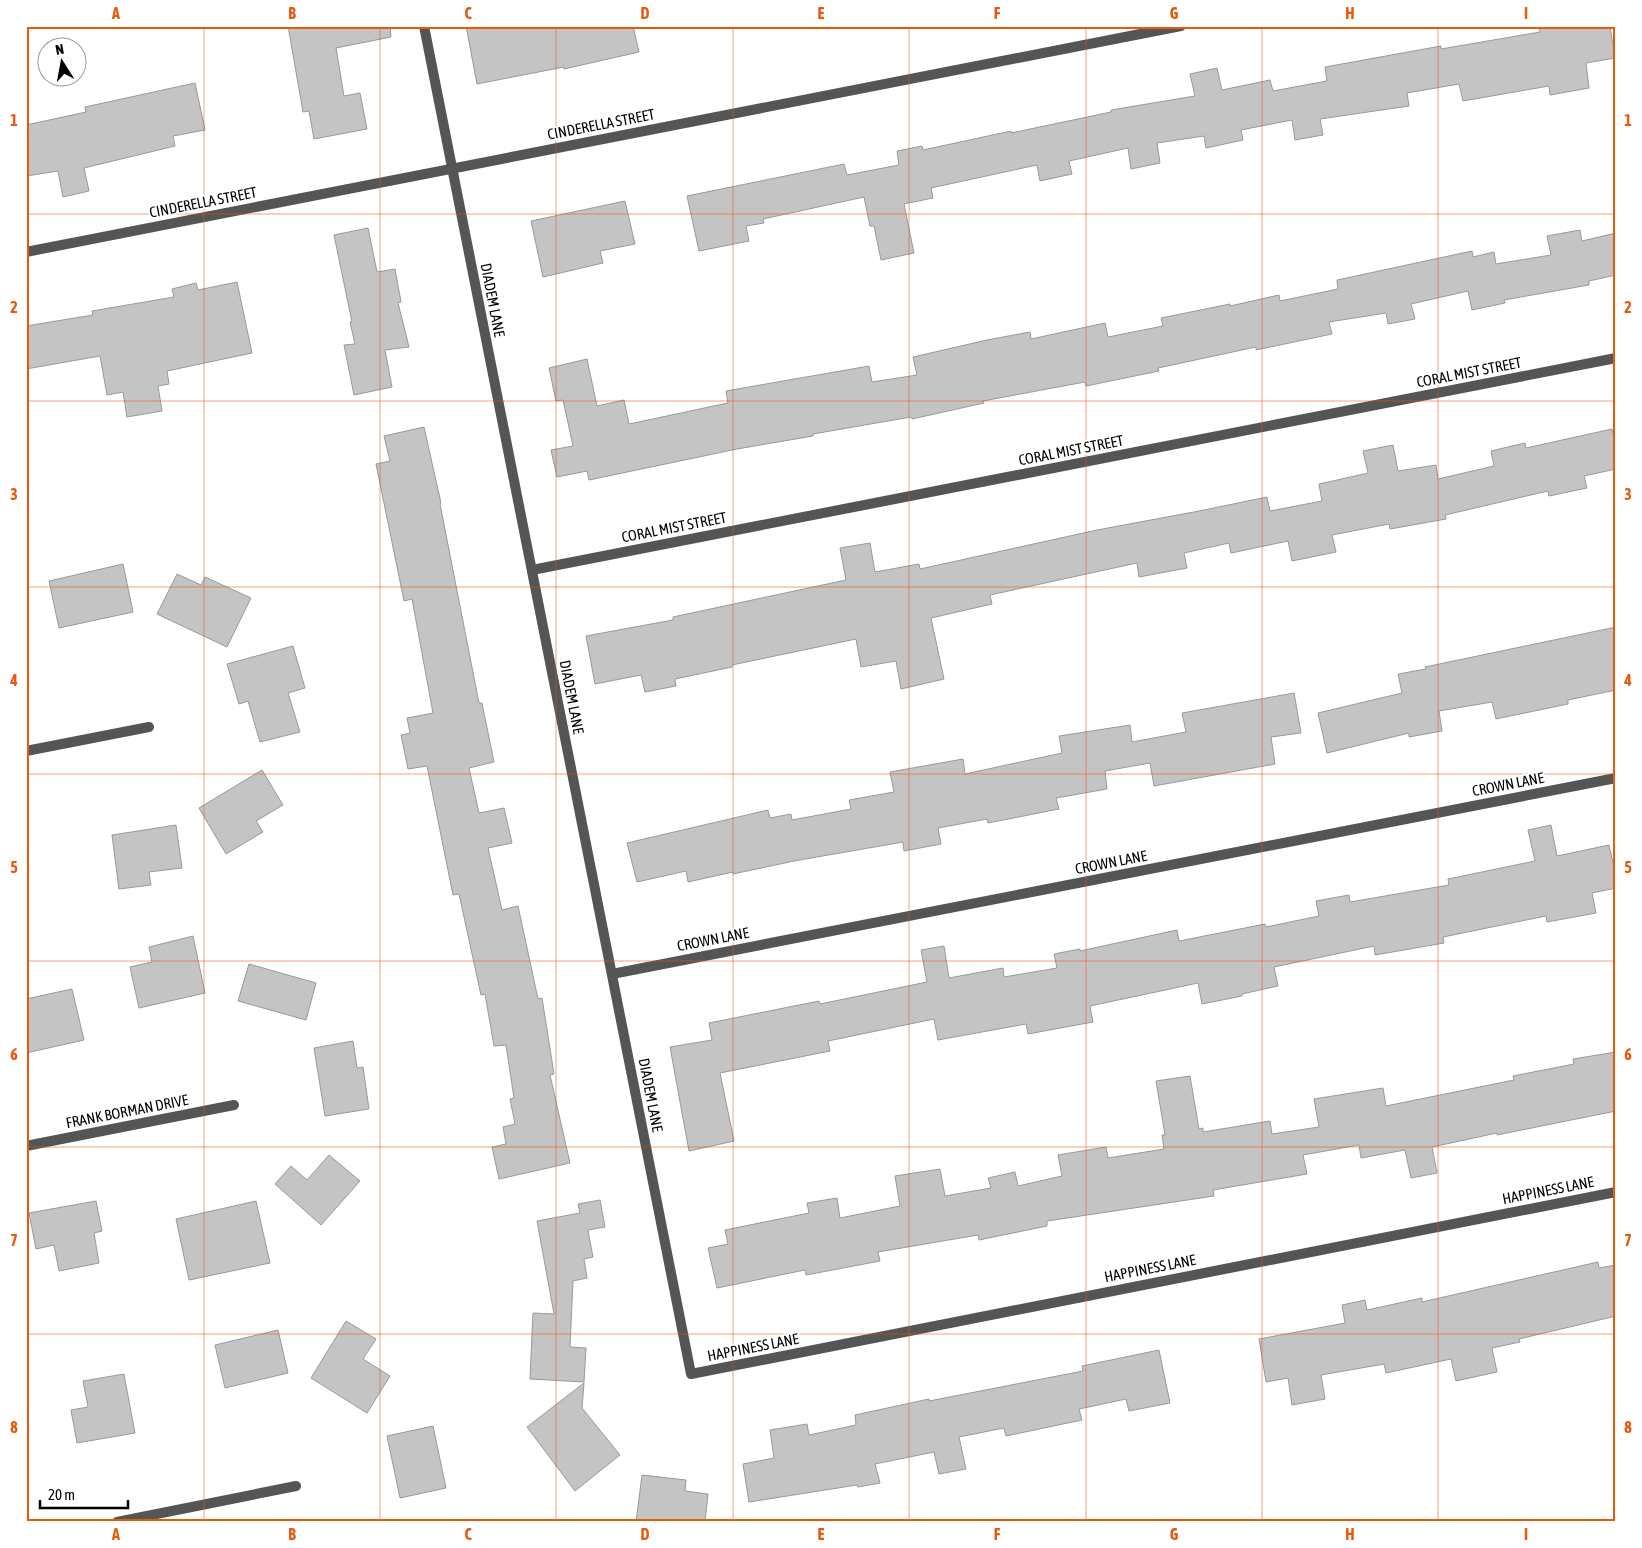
<svg xmlns="http://www.w3.org/2000/svg" width="1642" height="1548" viewBox="0 0 1642 1548" font-family="'Asap Condensed',sans-serif">
<style>
.building{fill:#c4c4c4;stroke:#999}
.lines{fill:none;stroke-linecap:round;stroke-linejoin:round}
.street{stroke:#555;stroke-width:10}
.grid{fill:none;stroke:#e8590c;stroke-width:1;stroke-opacity:0.55}
.labels{text-anchor:middle;dominant-baseline:central;stroke-width:4;stroke-linejoin:round;paint-order:stroke}
.street-label{font-size:15px;fill:#000;stroke:#fff}
.neatline{fill:none;stroke:#e8590c;stroke-width:2}
.grid-label{font-size:16px;text-anchor:middle;font-weight:bold;fill:#e8590c}
</style>
<rect width="100%" height="100%" fill="#fff"/>
<g class="building">
<path d="M 288,26 L 390,26 L 391,37 L 336,48 L 344,96 L 360,93 L 367,129 L 314,139 L 309,111 L 303,112 Z"/>
<path d="M 466,26 L 633,26 L 639,52 L 564,69 L 564,67 L 477,84 Z"/>
<path d="M 1539,26 L 1610,26 L 1615,58 L 1586,63 L 1589,88 L 1550,95 L 1549,86 L 1463,101 L 1459,84 L 1407,93 L 1409,106 L 1320,119 L 1323,135 L 1295,140 L 1292,120 L 1241,130 L 1243,140 L 1206,148 L 1204,136 L 1157,143 L 1160,163 L 1131,169 L 1128,148 L 1069,161 L 1072,174 L 1040,181 L 1037,165 L 931,188 L 933,198 L 904,204 L 914,253 L 881,260 L 874,226 L 870,226 L 864,197 L 763,219 L 764,223 L 746,226 L 749,241 L 699,251 L 687,196 L 844,164 L 847,175 L 899,165 L 897,151 L 922,146 L 923,150 L 1011,131 L 1011,133 L 1111,112 L 1111,110 L 1195,96 L 1190,74 L 1217,68 L 1222,90 L 1270,80 L 1273,91 L 1327,81 L 1325,67 L 1441,46 L 1441,49 L 1540,32 Z"/>
<path d="M 195,83 L 205,130 L 173,136 L 175,146 L 84,168 L 89,191 L 63,197 L 58,171 L 26,176 L 26,125 L 86,112 L 85,107 Z"/>
<path d="M 625,201 L 635,244 L 600,251 L 603,263 L 543,277 L 531,221 Z"/>
<path d="M 368,228 L 377,272 L 395,269 L 401,302 L 398,303 L 409,347 L 385,350 L 392,387 L 354,395 L 344,345 L 355,344 L 350,322 L 352,322 L 334,235 Z"/>
<path d="M 1580,230 L 1582,241 L 1616,233 L 1616,275 L 1589,281 L 1589,285 L 1504,300 L 1505,303 L 1472,310 L 1468,291 L 1411,304 L 1415,319 L 1388,324 L 1386,313 L 1329,322 L 1332,334 L 1256,350 L 1256,347 L 1158,368 L 1159,371 L 1086,386 L 1085,382 L 983,401 L 984,403 L 912,419 L 911,417 L 813,434 L 813,436 L 737,449 L 589,480 L 587,471 L 557,477 L 551,450 L 573,446 L 563,400 L 556,401 L 549,368 L 587,359 L 597,406 L 624,400 L 629,424 L 728,403 L 726,391 L 869,366 L 872,382 L 917,375 L 913,357 L 987,340 L 1030,332 L 1031,339 L 1105,323 L 1108,337 L 1163,326 L 1161,318 L 1230,304 L 1230,306 L 1279,295 L 1280,301 L 1338,289 L 1337,280 L 1472,251 L 1473,257 L 1494,252 L 1496,264 L 1551,255 L 1547,236 Z"/>
<path d="M 237,282 L 252,353 L 167,371 L 169,384 L 158,386 L 162,411 L 127,417 L 123,392 L 107,395 L 100,356 L 26,369 L 26,326 L 93,315 L 92,311 L 174,297 L 172,289 L 196,283 L 198,290 Z"/>
<path d="M 424,427 L 441,503 L 440,504 L 479,703 L 482,703 L 494,762 L 469,768 L 479,813 L 504,808 L 512,843 L 488,848 L 502,910 L 518,906 L 538,999 L 542,998 L 554,1074 L 550,1075 L 570,1163 L 499,1179 L 492,1147 L 506,1144 L 503,1127 L 515,1124 L 510,1099 L 514,1098 L 506,1045 L 494,1046 L 485,994 L 481,995 L 459,894 L 453,895 L 427,766 L 408,769 L 401,735 L 410,733 L 407,718 L 433,713 L 412,599 L 404,601 L 376,464 L 390,461 L 384,436 Z"/>
<path d="M 1612,429 L 1616,448 L 1616,469 L 1584,476 L 1587,488 L 1549,496 L 1548,491 L 1445,515 L 1446,519 L 1390,529 L 1389,524 L 1332,535 L 1336,552 L 1292,561 L 1288,541 L 1231,553 L 1229,543 L 1184,553 L 1187,568 L 1139,577 L 1137,563 L 990,595 L 992,604 L 931,618 L 944,679 L 901,689 L 896,661 L 861,667 L 856,639 L 732,665 L 732,667 L 675,679 L 676,686 L 645,692 L 641,675 L 595,684 L 586,636 L 673,620 L 673,617 L 846,580 L 840,548 L 870,543 L 875,572 L 919,564 L 920,569 L 1097,530 L 1199,511 L 1267,497 L 1270,511 L 1322,501 L 1319,484 L 1368,473 L 1363,451 L 1393,445 L 1398,471 L 1436,465 L 1438,479 L 1494,466 L 1491,451 L 1525,443 L 1526,448 Z"/>
<path d="M 123,564 L 133,612 L 59,628 L 49,581 Z"/>
<path d="M 177,574 L 201,585 L 205,577 L 251,598 L 227,647 L 157,614 Z"/>
<path d="M 1616,627 L 1616,690 L 1568,700 L 1568,704 L 1496,719 L 1492,702 L 1439,711 L 1442,731 L 1409,737 L 1409,733 L 1327,753 L 1318,713 L 1402,693 L 1398,674 L 1426,669 L 1425,667 Z"/>
<path d="M 293,646 L 305,688 L 288,693 L 300,732 L 260,742 L 248,701 L 239,704 L 227,664 Z"/>
<path d="M 1294,693 L 1301,733 L 1271,737 L 1275,764 L 1154,786 L 1150,763 L 1105,771 L 1107,789 L 1056,798 L 1059,809 L 988,823 L 987,819 L 938,828 L 941,844 L 904,851 L 903,842 L 794,861 L 733,874 L 733,872 L 688,882 L 686,871 L 637,882 L 627,843 L 768,810 L 770,818 L 791,814 L 792,820 L 851,809 L 849,800 L 894,792 L 890,772 L 963,759 L 965,774 L 1062,753 L 1059,736 L 1130,725 L 1132,742 L 1186,732 L 1182,713 Z"/>
<path d="M 262,770 L 283,805 L 256,821 L 263,832 L 226,854 L 199,808 Z"/>
<path d="M 176,825 L 182,868 L 149,872 L 151,885 L 119,889 L 112,835 Z"/>
<path d="M 1551,825 L 1557,856 L 1609,845 L 1616,876 L 1616,888 L 1592,893 L 1596,913 L 1547,922 L 1546,916 L 1443,937 L 1444,943 L 1375,955 L 1374,946 L 1274,967 L 1278,986 L 1242,994 L 1242,996 L 1202,1004 L 1198,983 L 1090,1006 L 1093,1022 L 1028,1034 L 1026,1024 L 938,1040 L 934,1019 L 828,1041 L 830,1051 L 720,1073 L 734,1141 L 689,1151 L 670,1047 L 712,1040 L 709,1023 L 819,1001 L 820,1004 L 927,982 L 921,950 L 944,946 L 949,978 L 1003,968 L 1004,977 L 1057,968 L 1054,954 L 1080,949 L 1080,951 L 1177,930 L 1179,941 L 1265,924 L 1266,927 L 1319,916 L 1316,901 L 1349,895 L 1350,902 L 1449,885 L 1448,879 L 1535,861 L 1528,830 Z"/>
<path d="M 193,936 L 205,993 L 139,1008 L 130,967 L 152,962 L 149,947 Z"/>
<path d="M 249,964 L 316,983 L 306,1020 L 238,1001 Z"/>
<path d="M 72,989 L 84,1040 L 26,1053 L 26,999 Z"/>
<path d="M 353,1041 L 357,1068 L 363,1067 L 369,1109 L 325,1116 L 314,1048 Z"/>
<path d="M 1616,1052 L 1616,1111 L 1497,1135 L 1497,1133 L 1432,1147 L 1437,1173 L 1411,1178 L 1405,1150 L 1361,1158 L 1359,1145 L 1303,1155 L 1307,1174 L 1213,1190 L 1214,1196 L 1047,1221 L 1047,1226 L 979,1240 L 978,1235 L 878,1252 L 880,1261 L 806,1275 L 805,1270 L 717,1288 L 708,1248 L 728,1244 L 725,1230 L 809,1213 L 807,1203 L 837,1198 L 840,1218 L 900,1206 L 895,1176 L 940,1169 L 945,1196 L 991,1188 L 988,1178 L 1015,1172 L 1018,1186 L 1062,1176 L 1058,1155 L 1106,1147 L 1108,1158 L 1164,1149 L 1162,1135 L 1165,1135 L 1156,1081 L 1190,1076 L 1199,1129 L 1203,1128 L 1203,1132 L 1270,1121 L 1272,1134 L 1319,1127 L 1314,1099 L 1383,1088 L 1386,1106 L 1514,1080 L 1513,1076 L 1574,1064 L 1573,1059 Z"/>
<path d="M 329,1155 L 360,1181 L 321,1225 L 275,1184 L 291,1166 L 307,1180 Z"/>
<path d="M 600,1200 L 605,1227 L 588,1230 L 593,1257 L 584,1259 L 587,1278 L 573,1281 L 570,1347 L 586,1348 L 584,1382 L 530,1379 L 533,1313 L 554,1314 L 537,1221 L 580,1213 L 578,1204 Z"/>
<path d="M 96,1201 L 102,1231 L 94,1233 L 99,1263 L 59,1271 L 54,1245 L 36,1249 L 29,1213 Z"/>
<path d="M 256,1201 L 270,1263 L 189,1280 L 176,1219 Z"/>
<path d="M 1598,1262 L 1599,1268 L 1616,1265 L 1616,1316 L 1519,1339 L 1520,1342 L 1492,1348 L 1497,1372 L 1456,1381 L 1451,1359 L 1386,1373 L 1384,1364 L 1321,1375 L 1325,1399 L 1292,1405 L 1288,1378 L 1266,1382 L 1259,1339 L 1345,1323 L 1342,1305 L 1365,1300 L 1367,1310 L 1422,1298 L 1422,1302 Z"/>
<path d="M 346,1321 L 376,1339 L 363,1359 L 390,1376 L 367,1413 L 311,1378 Z"/>
<path d="M 278,1330 L 288,1373 L 225,1388 L 215,1345 Z"/>
<path d="M 1159,1350 L 1170,1403 L 1129,1411 L 1126,1399 L 1079,1409 L 1082,1420 L 1006,1436 L 1004,1428 L 959,1437 L 966,1469 L 939,1474 L 934,1452 L 875,1464 L 880,1483 L 858,1487 L 857,1485 L 749,1502 L 743,1464 L 774,1458 L 770,1430 L 807,1424 L 809,1435 L 856,1425 L 855,1415 L 929,1399 L 929,1401 L 1083,1371 L 1082,1366 Z"/>
<path d="M 124,1374 L 135,1433 L 77,1443 L 71,1410 L 88,1407 L 83,1381 Z"/>
<path d="M 584,1383 L 582,1408 L 620,1455 L 575,1491 L 527,1427 Z"/>
<path d="M 433,1426 L 446,1488 L 400,1498 L 387,1436 Z"/>
<path d="M 642,1475 L 686,1480 L 685,1491 L 708,1494 L 705,1522 L 636,1522 Z"/>
</g>
<g class="lines">
<g class="street">
<path d="M 424,26 L 691,1374 L 1616,1192"/>
<path d="M 26,252 L 1181,26"/>
<path d="M 532,570 L 1616,358"/>
<path d="M 26,751 L 149,727"/>
<path d="M 612,974 L 1616,778"/>
<path d="M 26,1146 L 234,1105"/>
<path d="M 117,1522 L 296,1486"/>
</g>
</g>
<path class="grid" d="M 204,26 L 204,1522M 380,26 L 380,1522M 556,26 L 556,1522M 733,26 L 733,1522M 909,26 L 909,1522M 1086,26 L 1086,1522M 1262,26 L 1262,1522M 1438,26 L 1438,1522M 26,214 L 1616,214M 26,401 L 1616,401M 26,587 L 1616,587M 26,774 L 1616,774M 26,961 L 1616,961M 26,1147 L 1616,1147M 26,1334 L 1616,1334"/>
<g class="labels">
<g class="street-label">
<text transform="translate(601 124) rotate(-11)">CINDERELLA STREET</text>
<text transform="translate(203 202) rotate(-11)">CINDERELLA STREET</text>
<text transform="translate(493 300) rotate(79)">DIADEM LANE</text>
<text transform="translate(1469 372) rotate(-11)">CORAL MIST STREET</text>
<text transform="translate(1071 450) rotate(-11)">CORAL MIST STREET</text>
<text transform="translate(674 527) rotate(-11)">CORAL MIST STREET</text>
<text transform="translate(572 697) rotate(79)">DIADEM LANE</text>
<text transform="translate(1508 784) rotate(-11)">CROWN LANE</text>
<text transform="translate(1111 862) rotate(-11)">CROWN LANE</text>
<text transform="translate(713 939) rotate(-11)">CROWN LANE</text>
<text transform="translate(651 1095) rotate(79)">DIADEM LANE</text>
<text transform="translate(127 1111) rotate(-11)">FRANK BORMAN DRIVE</text>
<text transform="translate(1548 1190) rotate(-11)">HAPPINESS LANE</text>
<text transform="translate(1150 1268) rotate(-11)">HAPPINESS LANE</text>
<text transform="translate(753 1347) rotate(-11)">HAPPINESS LANE</text>
</g>
</g>
<rect width="1642" height="1548" fill="none" stroke="#ffffff" stroke-width="55"/>
<g transform="translate(62 62) rotate(349)"><circle r="24" fill="#ffffff" stroke="#999999"/>
<path d="M0-4L9 19L0 12L-9 19Z" fill="#000000"/>
<text y="-8" font-size="14" font-weight="bold" text-anchor="middle" fill="#000000">N</text>
</g>
<path d="M40 1500v8h88v-8" fill="none" stroke="#000000" stroke-width="2.5"/>
<text x="48" y="1500" font-size="15" fill="#000000" stroke="#ffffff" stroke-width="4" paint-order="stroke">20 m</text>
<rect x="28" y="28" width="1586" height="1492" class="neatline"/>
<g class="grid-label">
<text x="116" y="19">A</text>
<text x="292" y="19">B</text>
<text x="468" y="19">C</text>
<text x="645" y="19">D</text>
<text x="821" y="19">E</text>
<text x="997" y="19">F</text>
<text x="1174" y="19">G</text>
<text x="1350" y="19">H</text>
<text x="1526" y="19">I</text>
<text x="14" y="126">1</text>
<text x="1628" y="126">1</text>
<text x="14" y="313">2</text>
<text x="1628" y="313">2</text>
<text x="14" y="500">3</text>
<text x="1628" y="500">3</text>
<text x="14" y="686">4</text>
<text x="1628" y="686">4</text>
<text x="14" y="873">5</text>
<text x="1628" y="873">5</text>
<text x="14" y="1060">6</text>
<text x="1628" y="1060">6</text>
<text x="14" y="1246">7</text>
<text x="1628" y="1246">7</text>
<text x="14" y="1433">8</text>
<text x="1628" y="1433">8</text>
<text x="116" y="1540">A</text>
<text x="292" y="1540">B</text>
<text x="468" y="1540">C</text>
<text x="645" y="1540">D</text>
<text x="821" y="1540">E</text>
<text x="997" y="1540">F</text>
<text x="1174" y="1540">G</text>
<text x="1350" y="1540">H</text>
<text x="1526" y="1540">I</text>
</g>
</svg>
